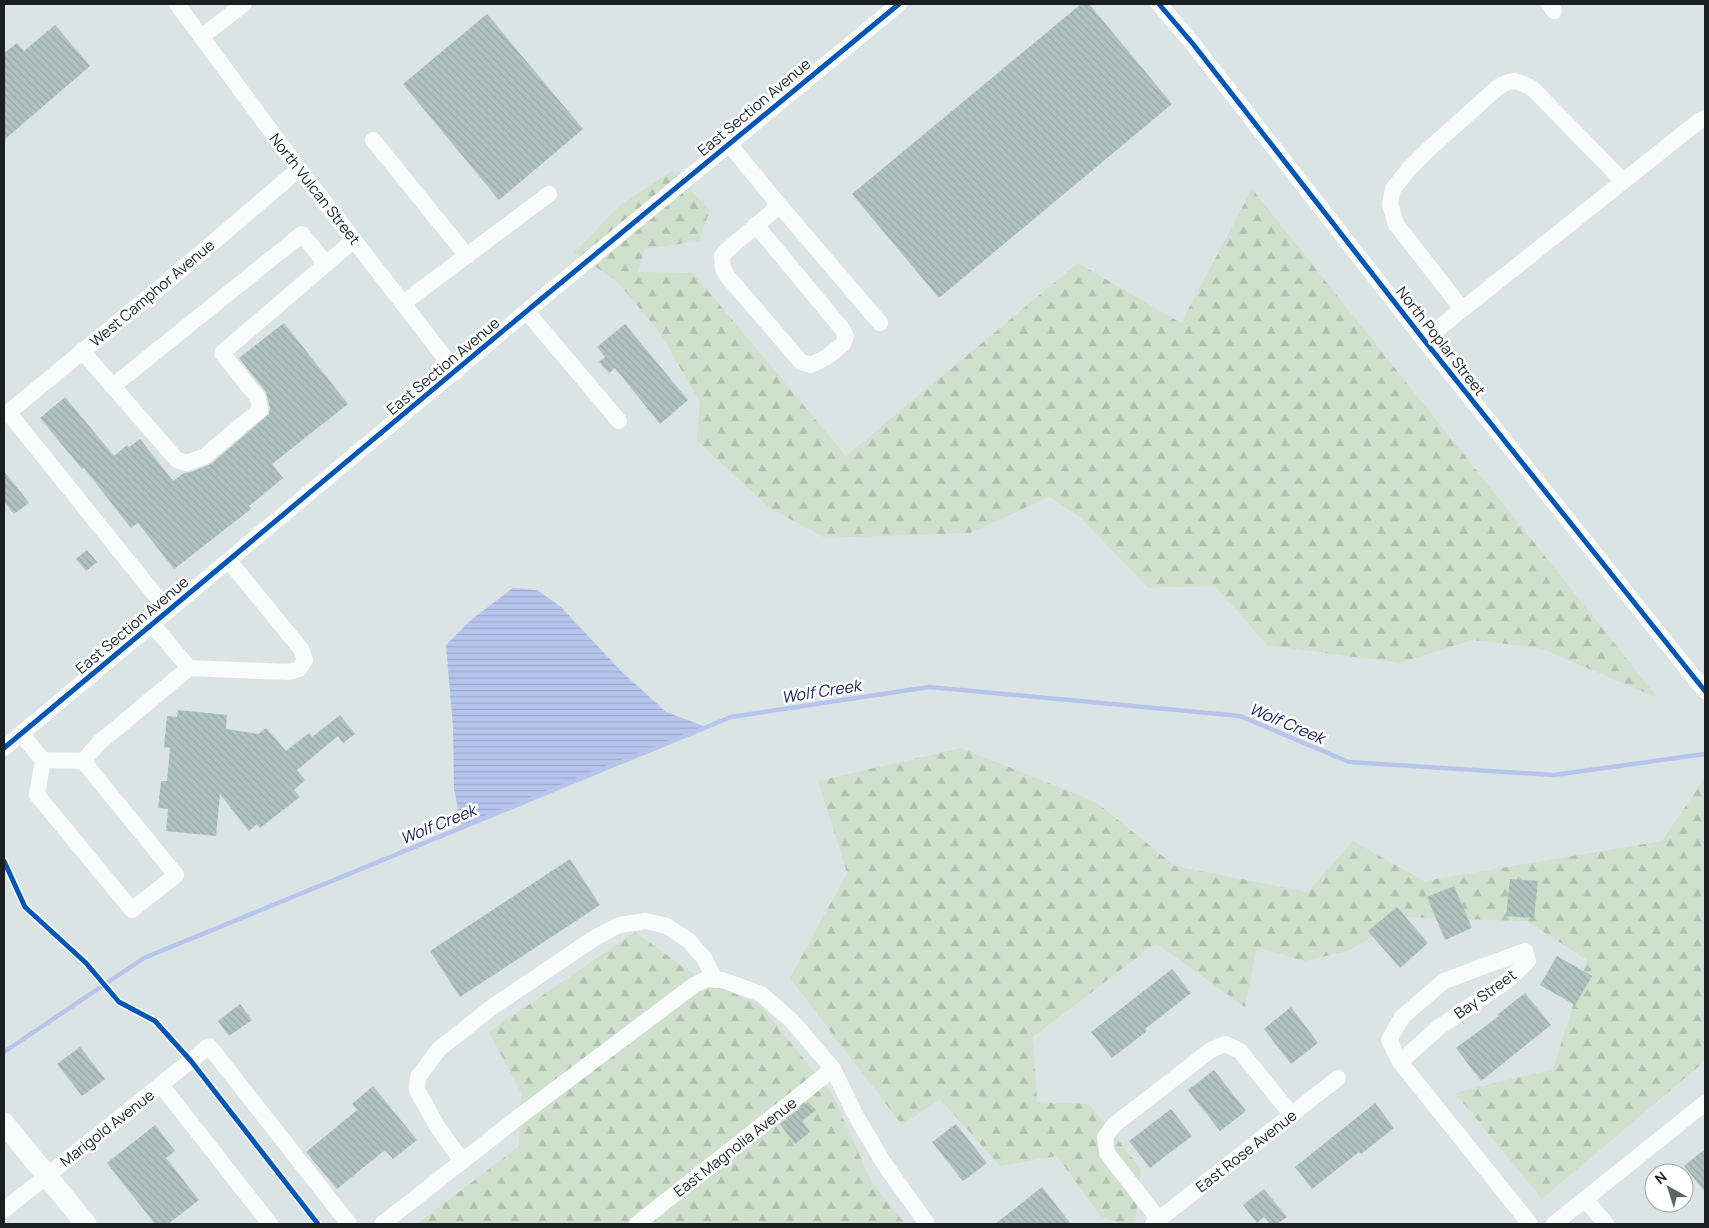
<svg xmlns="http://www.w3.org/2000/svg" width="1709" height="1228" viewBox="0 0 1709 1228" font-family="Manrope,sans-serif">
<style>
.forest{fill:url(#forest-firs)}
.water{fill:url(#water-rules)}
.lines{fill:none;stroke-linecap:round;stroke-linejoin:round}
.stream{stroke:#b7c5ed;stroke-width:4.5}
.building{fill:url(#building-back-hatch)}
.minor{stroke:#fafbfb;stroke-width:16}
.major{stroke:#fafbfb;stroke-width:21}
.cycleway-casing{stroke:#fff;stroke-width:8}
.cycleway{stroke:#0057b8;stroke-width:5}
.labels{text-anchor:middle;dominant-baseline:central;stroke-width:5;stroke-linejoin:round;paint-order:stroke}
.street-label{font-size:15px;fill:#1a2021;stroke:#fff}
.water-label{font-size:16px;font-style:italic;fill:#192161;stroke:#fff}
</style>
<defs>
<pattern id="forest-firs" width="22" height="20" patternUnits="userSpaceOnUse" patternTransform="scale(1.25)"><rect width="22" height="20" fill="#cfe0cd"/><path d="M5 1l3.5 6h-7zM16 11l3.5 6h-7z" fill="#b1c0b0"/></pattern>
<pattern id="water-rules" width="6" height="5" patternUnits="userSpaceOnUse" patternTransform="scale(1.25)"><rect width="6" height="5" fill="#b7c5ed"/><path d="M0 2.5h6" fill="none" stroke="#9da9cb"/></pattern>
<pattern id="building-back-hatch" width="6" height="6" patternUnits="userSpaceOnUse" patternTransform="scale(1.25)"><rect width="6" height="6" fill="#b1c3be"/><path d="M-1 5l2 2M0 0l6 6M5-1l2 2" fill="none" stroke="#98a7a3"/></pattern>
</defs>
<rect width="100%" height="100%" fill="#dbe4e5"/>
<g class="forest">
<path d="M 672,171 L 710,210 L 699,241 L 645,249 L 638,272 L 693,273 L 846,456 L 1078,263 L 1181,323 L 1252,189 L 1658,698 L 1540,648 L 1472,640 L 1400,663 L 1267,645 L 1215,586 L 1148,588 L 1080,517 L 1049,497 L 970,533 L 825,538 L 770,508 L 697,441 L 700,402 L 660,333 L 617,281 L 574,253 L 620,205 Z"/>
<path d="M 961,748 L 1096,802 L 1175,866 L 1308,892 L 1353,841 L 1424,881 L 1662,841 L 1704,779 L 1705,781 L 1705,1061 L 1542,1199 L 1455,1093 L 1553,1069 L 1587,960 L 1527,921 L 1405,917 L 1348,951 L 1304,961 L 1257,947 L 1245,1007 L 1156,943 L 1033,1037 L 1037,1102 L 1089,1104 L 1141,1169 L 1135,1224 L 1123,1224 L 1101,1217 L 1057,1156 L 1000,1166 L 940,1099 L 902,1125 L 790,978 L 847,873 L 818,781 Z"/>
<path d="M 635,932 L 689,971 L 762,1007 L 832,1094 L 872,1183 L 905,1224 L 417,1224 L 519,1146 L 521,1093 L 489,1032 Z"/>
</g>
<path class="water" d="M 513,588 L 537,590 L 561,607 L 621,671 L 666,712 L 706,727 L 462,828 L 454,789 L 453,727 L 446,645 L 471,620 Z"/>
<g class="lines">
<path class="stream" d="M 4,1052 L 144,958 L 731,717 L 929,687 L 1240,716 L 1349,762 L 1554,775 L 1705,754"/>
</g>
<g class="building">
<path d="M 1081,4 L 1089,4 L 1172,104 L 939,298 L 852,194 Z"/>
<path d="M 487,14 L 583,129 L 499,200 L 403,84 Z"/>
<path d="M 55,25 L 90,66 L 4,140 L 4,53 L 17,43 L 24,51 Z"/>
<path d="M 284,323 L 348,404 L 272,464 L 283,478 L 249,506 L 251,509 L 174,569 L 138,523 L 131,528 L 84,468 L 82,469 L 40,418 L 65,397 L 114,456 L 127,445 L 129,447 L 140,439 L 173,481 L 184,473 L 191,472 L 211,464 L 269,414 L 270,408 L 266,392 L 239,358 Z"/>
<path d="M 625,324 L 688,400 L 660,424 L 615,368 L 609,373 L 599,362 L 605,357 L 597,347 Z"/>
<path d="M 4,471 L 29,503 L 14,514 L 4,502 Z"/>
<path d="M 87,550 L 97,562 L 86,571 L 76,559 Z"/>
<path d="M 178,710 L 227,715 L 226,729 L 258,734 L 266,728 L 286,751 L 309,733 L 312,737 L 340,715 L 355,734 L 343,743 L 338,736 L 297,770 L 305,780 L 294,790 L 300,797 L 260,828 L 257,824 L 249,831 L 220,794 L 216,836 L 166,831 L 168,809 L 158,808 L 161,781 L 167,781 L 170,748 L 164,747 L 167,716 L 177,717 Z"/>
<path d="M 570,859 L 600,905 L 460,997 L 430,951 Z"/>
<path d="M 1510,879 L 1538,881 L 1534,918 L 1506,916 Z"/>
<path d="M 1454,886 L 1472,928 L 1445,940 L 1427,897 Z"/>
<path d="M 1397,907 L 1428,943 L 1400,968 L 1368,931 Z"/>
<path d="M 1557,956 L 1592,976 L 1575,1005 L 1540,985 Z"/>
<path d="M 1172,969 L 1191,993 L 1145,1029 L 1147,1031 L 1112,1058 L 1091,1032 Z"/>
<path d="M 1525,993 L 1551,1025 L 1481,1081 L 1456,1048 L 1499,1016 L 1497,1015 Z"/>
<path d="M 240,1004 L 252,1020 L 229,1036 L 218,1021 Z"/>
<path d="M 1291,1007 L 1318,1043 L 1291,1064 L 1264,1029 Z"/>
<path d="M 80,1047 L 105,1079 L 82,1096 L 57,1064 Z"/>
<path d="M 1214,1070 L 1246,1111 L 1220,1131 L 1188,1090 Z"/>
<path d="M 373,1086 L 417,1140 L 393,1159 L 385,1150 L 337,1189 L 306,1152 L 357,1110 L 352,1104 Z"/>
<path d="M 808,1102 L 816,1110 L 802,1121 L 810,1132 L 795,1144 L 780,1124 Z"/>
<path d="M 1375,1103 L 1394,1128 L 1361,1154 L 1359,1152 L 1312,1189 L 1295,1167 Z"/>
<path d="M 1171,1109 L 1192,1136 L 1150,1168 L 1129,1141 Z"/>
<path d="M 956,1124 L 987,1163 L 963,1181 L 932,1142 Z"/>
<path d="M 155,1125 L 175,1151 L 166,1158 L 199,1200 L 168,1224 L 155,1224 L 107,1163 Z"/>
<path d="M 1705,1149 L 1705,1192 L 1684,1166 Z"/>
<path d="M 1042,1187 L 1071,1224 L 995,1224 Z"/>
<path d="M 1264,1189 L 1287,1217 L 1277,1224 L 1270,1224 L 1264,1217 L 1257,1223 L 1243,1205 Z"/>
</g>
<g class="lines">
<g class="minor">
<path d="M 177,4 L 299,169 L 456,372"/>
<path d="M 1159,4 L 1193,44 L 1424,340 L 1705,691"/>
<path d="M 1549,4 L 1554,11"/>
<path d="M 201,37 L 244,4"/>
<path d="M 373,140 L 467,256"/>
<path d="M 729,144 L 775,200 L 777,203 L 773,211 L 726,251 L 722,256 L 723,269 L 728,277 L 801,362 L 811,365 L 827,357 L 843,344 L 846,336 L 843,330 L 756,225"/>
<path d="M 775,200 L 880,323"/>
<path d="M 403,303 L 549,194"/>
<path d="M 1462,309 L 1396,224 L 1390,204 L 1393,189 L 1408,170 L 1430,148 L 1497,88 C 1512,78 1516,80 1532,88 L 1623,181"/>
<path d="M 527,312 L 619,421"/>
<path d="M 1424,340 L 1699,121 L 1705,118"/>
<path d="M 82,351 L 177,460 L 187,463 L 205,456 L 260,410 L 258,398 L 222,353 L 354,240"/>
<path d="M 113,386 L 302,234 L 326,264"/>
<path d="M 8,412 L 168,611"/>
<path d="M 4,416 L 169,280 L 299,169"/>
<path d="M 152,624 L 189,668"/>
<path d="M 21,734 L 43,760 L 37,795 L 132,910 L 176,875 L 83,761 L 43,760"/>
<path d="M 4,748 L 540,300 L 899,4"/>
<path d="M 83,761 L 100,742 L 189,668 L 288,672 L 299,669 L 305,660 L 301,649 L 229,561"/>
<path d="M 1525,951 L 1528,961 L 1507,981 L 1438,1028 L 1400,1062 L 1389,1040 L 1402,1017 L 1444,981 Z"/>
<path d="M 1400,1062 L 1530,1224"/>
<path d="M 161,1085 L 270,1224"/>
<path d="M 462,1161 L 437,1126 L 417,1090 L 418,1077 L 439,1049 L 491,1008 L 593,939 L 619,925 L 646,921 L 667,926 L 689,941 L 704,958 L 715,980"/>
<path d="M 1585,1199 L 1606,1224"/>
<path d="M 4,1210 L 209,1046 L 349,1224"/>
<path d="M 1159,1220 L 1107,1153 L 1105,1137 L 1114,1125 L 1211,1050 L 1225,1044 L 1240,1051 L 1292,1115"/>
<path d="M 382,1224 L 520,1116 L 694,985 L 707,979 L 722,980 L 761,994 L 792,1021 L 833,1069 L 855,1114 L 883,1162 L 927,1224"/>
<path d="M 637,1224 L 833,1069"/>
<path d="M 1153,1224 L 1338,1078"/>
<path d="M 1554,1224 L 1705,1103"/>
</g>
<path class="major" d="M 4,1123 L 86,1224"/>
<defs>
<g id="cycleway">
<path d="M 1159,4 L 1193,44 L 1424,340 L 1705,691"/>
<path d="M 4,748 L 540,300 L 899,4"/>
<path d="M 4,861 L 25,907 L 86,963 L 119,1002 L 155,1021 L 191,1061 L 318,1224"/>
</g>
</defs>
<use href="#cycleway" class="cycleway-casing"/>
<use href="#cycleway" class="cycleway"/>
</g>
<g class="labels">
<g class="street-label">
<text transform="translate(754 107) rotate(-40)">East Section Avenue</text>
<text transform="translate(315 189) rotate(52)">North Vulcan Street</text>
<text transform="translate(152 293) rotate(-40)">West Camphor Avenue</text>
<text transform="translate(1441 341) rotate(52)">North Poplar Street</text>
<text transform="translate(443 366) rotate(-40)">East Section Avenue</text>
<text transform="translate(132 625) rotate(-40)">East Section Avenue</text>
<text transform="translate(1485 994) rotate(-36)">Bay Street</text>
<text transform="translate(107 1128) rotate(-38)">Marigold Avenue</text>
<text transform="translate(735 1147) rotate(-38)">East Magnolia Avenue</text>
<text transform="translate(1246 1151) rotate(-38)">East Rose Avenue</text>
</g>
<g class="water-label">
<text transform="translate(821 691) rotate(-9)">Wolf Creek</text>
<text transform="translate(1287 723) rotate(23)">Wolf Creek</text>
<text transform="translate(438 824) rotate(-22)">Wolf Creek</text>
</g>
</g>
<rect width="1709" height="1228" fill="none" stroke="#1a2021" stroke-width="10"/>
<g transform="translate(1669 1188) rotate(321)"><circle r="24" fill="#ffffff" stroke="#a3a6a6"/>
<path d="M0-4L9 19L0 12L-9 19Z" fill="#5e6566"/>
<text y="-8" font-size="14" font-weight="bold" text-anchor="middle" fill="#1a2021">N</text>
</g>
</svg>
